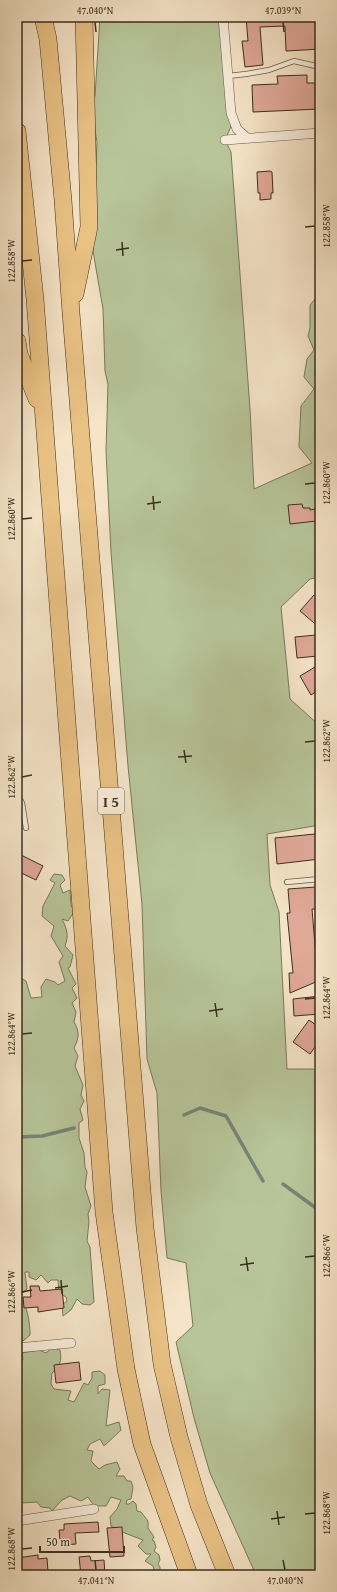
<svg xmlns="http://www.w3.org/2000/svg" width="337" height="1592" viewBox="0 0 337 1592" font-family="'Gentium Book Plus',serif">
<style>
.green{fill:#b7c599;stroke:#787a5c}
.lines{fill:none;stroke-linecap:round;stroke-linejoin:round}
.stream{stroke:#758578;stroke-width:3.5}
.building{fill:#dfa897;stroke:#3a2f20}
.lane-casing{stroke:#695c4a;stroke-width:6}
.street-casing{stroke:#695c4a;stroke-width:10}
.highway-casing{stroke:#3a2f20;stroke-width:18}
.lane{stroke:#f8eddb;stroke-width:4.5}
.street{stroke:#f8eddb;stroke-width:9}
.highway{stroke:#eac284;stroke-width:17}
.ticks{fill:none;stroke:#3a2f20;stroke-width:1.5}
.labels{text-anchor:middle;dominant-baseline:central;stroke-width:3.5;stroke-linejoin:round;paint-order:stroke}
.shield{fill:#f8eddb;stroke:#736858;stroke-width:1}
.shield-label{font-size:15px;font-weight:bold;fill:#3a2f20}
.neatline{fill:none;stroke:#3a2f20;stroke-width:1.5}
.ticks-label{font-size:10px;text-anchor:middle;fill:#3a2f20}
</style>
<rect width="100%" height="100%" fill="#f5e4c7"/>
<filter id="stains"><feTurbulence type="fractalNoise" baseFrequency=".005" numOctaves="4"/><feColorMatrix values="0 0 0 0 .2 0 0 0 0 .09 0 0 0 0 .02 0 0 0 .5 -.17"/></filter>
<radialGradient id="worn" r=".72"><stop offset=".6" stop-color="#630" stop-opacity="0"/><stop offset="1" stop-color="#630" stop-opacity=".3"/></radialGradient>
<g class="green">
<path d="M 100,17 L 223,17 L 233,122 L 225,140 L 231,152 L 250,409 L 254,489 L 312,463 L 299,447 L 301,406 L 314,389 L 304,377 L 307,359 L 314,350 L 308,336 L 310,328 L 310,305 L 320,293 L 320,577 L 310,579 L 281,607 L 290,699 L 320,726 L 320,825 L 267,834 L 270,885 L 279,912 L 287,1069 L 313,1069 L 320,1072 L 320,1575 L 256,1575 L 210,1473 L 194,1418 L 176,1342 L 193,1326 L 186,1263 L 167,1258 L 161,1191 L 157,1093 L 147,1059 L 142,904 L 128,766 L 111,552 L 106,451 L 108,384 L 105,371 L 103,309 L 93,251 L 92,183 L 96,164 L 97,142 L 91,107 L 95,96 Z"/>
<path d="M 54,874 L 62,875 L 65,880 L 60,885 L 63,893 L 70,890 L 71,905 L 74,912 L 68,921 L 62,919 C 67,929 69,935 65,946 L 73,955 L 70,967 L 68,968 L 76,984 L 72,988 L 77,998 L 72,1003 L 76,1012 L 74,1022 C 80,1032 79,1038 74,1048 L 78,1056 L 75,1066 L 83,1085 L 81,1095 L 84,1101 L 80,1109 L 83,1120 L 79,1123 L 79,1138 L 84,1153 L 85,1167 L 87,1172 L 85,1187 L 91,1206 L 88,1214 L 89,1222 L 87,1241 L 90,1247 L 94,1302 L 90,1305 L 82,1304 L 77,1299 L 71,1310 L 63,1316 L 62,1305 L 67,1301 L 66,1297 L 59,1293 L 58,1280 L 51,1280 L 48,1283 L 41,1275 L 36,1280 L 29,1277 L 29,1272 L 25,1272 L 27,1289 L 20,1295 C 27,1307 30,1321 30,1335 L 23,1341 L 17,1342 L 17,976 L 26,981 L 31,998 L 42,997 L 41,987 L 46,979 L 55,982 L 58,985 L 65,981 L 59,962 L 63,956 L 51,936 L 54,926 L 42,916 L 43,906 L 55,883 L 50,880 Z"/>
<path d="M 53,1347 L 60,1350 C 62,1361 60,1366 52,1373 L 51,1384 L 54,1389 L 71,1391 L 68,1400 L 74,1402 L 84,1383 L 88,1385 L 92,1378 L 92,1372 L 100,1371 L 105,1375 L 105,1384 L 98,1386 L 98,1394 L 102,1389 L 110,1390 L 106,1426 L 119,1422 L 121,1430 L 104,1446 L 100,1439 L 90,1444 L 87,1450 L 93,1451 L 91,1461 L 99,1469 L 105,1465 L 117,1462 L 120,1469 L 116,1476 L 124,1476 L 127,1481 L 131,1481 L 133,1487 L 131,1499 L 127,1500 L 126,1504 L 129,1504 L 133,1501 L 136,1504 L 137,1511 L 141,1512 L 148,1521 L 148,1528 L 154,1537 L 152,1540 L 154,1541 L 156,1547 L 154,1551 L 159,1555 L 160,1560 L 158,1564 L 160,1567 L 160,1571 L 167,1571 L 168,1575 L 148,1575 L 154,1570 L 153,1566 L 145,1561 L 151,1554 L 146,1554 L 138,1546 L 143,1540 L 117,1530 L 111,1526 L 110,1517 L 117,1509 L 121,1500 L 111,1497 L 106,1506 C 96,1506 93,1506 88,1497 L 81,1501 L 70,1496 L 62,1500 L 52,1511 L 50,1508 L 41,1507 L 37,1502 L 21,1503 L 17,1497 L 17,1367 L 19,1366 L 23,1359 L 22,1353 L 39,1350 L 46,1353 Z"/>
</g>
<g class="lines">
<g class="stream">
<path d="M 184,1115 L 200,1108 L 226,1116 L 263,1181"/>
<path d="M 17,1137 L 42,1136 L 74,1128"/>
<path d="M 283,1184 L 320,1211"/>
</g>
</g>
<g class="building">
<path d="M 246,17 L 320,17 L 320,49 L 286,51 L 285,26 L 260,27 L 263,65 L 245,67 L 242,41 L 248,41 Z"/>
<path d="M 307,75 L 307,83 L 320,83 L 320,109 L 253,112 L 252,85 L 278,84 L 277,76 Z"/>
<path d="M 270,171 L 272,172 L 273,193 L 271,193 L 271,199 L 260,200 L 260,193 L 258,193 L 257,172 Z"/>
<path d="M 302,504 L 303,508 L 310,508 L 310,510 L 315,509 L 316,521 L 290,524 L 288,505 Z"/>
<path d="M 314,595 L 320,599 L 320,628 L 300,611 Z"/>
<path d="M 316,635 L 318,656 L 297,658 L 295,637 Z"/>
<path d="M 320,664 L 320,689 L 311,695 L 300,676 Z"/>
<path d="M 315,834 L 320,835 L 320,859 L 277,864 L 275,838 Z"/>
<path d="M 17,853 L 43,866 L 36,880 L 17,871 Z"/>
<path d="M 316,887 L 318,909 L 312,909 L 318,981 L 290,993 L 289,973 L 293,973 L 287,913 L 290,913 L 288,889 Z"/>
<path d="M 320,996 L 320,1014 L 294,1016 L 293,999 Z"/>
<path d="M 309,1020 L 320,1028 L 320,1040 L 310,1054 L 293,1042 Z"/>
<path d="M 30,1286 L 39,1286 L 40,1291 L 62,1289 L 64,1308 L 38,1312 L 38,1307 L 24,1308 L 23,1297 L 31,1297 Z"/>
<path d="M 79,1362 L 81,1380 L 56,1383 L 54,1365 Z"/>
<path d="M 98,1522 L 99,1532 L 75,1533 L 76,1544 L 64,1545 L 64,1539 L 60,1540 L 59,1530 L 64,1530 L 64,1524 Z"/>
<path d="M 122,1527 L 124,1556 L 110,1557 L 107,1528 Z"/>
<path d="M 38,1555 L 38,1559 L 47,1558 L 48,1572 L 17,1575 L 17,1558 Z"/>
<path d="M 90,1556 L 91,1561 L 104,1560 L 105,1575 L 81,1575 L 79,1557 Z"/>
</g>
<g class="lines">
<defs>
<g id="lane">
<path d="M 228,76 L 246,74 L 269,70 L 294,61 L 320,67"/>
<path d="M 17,794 L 22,803 L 26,828"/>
<path d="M 287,882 L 320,879"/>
</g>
<g id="street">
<path d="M 223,17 L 231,113 L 237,129 L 247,138"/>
<path d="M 225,140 L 320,133"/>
<path d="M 17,1348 L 71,1343"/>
<path d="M 17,1521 L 94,1509"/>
</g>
<g id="highway">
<path d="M 43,17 L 48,39 L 63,200 L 71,313 L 145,1228 L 162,1364 L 179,1437 L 199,1505 L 227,1575"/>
<path d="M 17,131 L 35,299 L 104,1212 L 126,1369 L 142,1444 L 189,1575"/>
<path d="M 75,294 L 89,227 L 84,17"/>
<path d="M 17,341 L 19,354 L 37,399"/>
</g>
</defs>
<use href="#lane" class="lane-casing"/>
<use href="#street" class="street-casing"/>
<use href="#highway" class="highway-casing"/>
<use href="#lane" class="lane"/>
<use href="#street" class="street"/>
<use href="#highway" class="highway"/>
</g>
<path class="ticks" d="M 95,22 L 96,32M 283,22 L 284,32M 305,227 L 315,226M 122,242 L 123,256M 116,250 L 129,248M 22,261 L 32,260M 305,484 L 315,483M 153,496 L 154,510M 147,504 L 161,502M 22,519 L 32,518M 305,742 L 315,741M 184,750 L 186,763M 178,757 L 192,756M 22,777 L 32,775M 305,999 L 315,998M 215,1003 L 217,1017M 209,1011 L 223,1009M 22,1034 L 32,1033M 246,1257 L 248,1271M 305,1257 L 315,1256M 240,1265 L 254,1263M 61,1280 L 62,1294M 55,1288 L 68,1286M 22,1292 L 32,1290M 277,1511 L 279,1525M 305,1514 L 315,1513M 271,1519 L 285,1517M 22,1549 L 32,1548M 95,1560 L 96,1570M 283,1560 L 285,1570"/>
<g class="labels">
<rect class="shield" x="98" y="788" width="26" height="26" rx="3"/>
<g class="shield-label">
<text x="111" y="801">I 5</text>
</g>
</g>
<rect width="337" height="1592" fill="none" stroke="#f5e4c7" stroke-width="44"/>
<path d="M40 1546v6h84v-6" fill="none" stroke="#3a2f20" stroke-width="2"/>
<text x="46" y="1546" font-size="12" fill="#3a2f20" stroke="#f8eddb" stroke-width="3" paint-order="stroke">50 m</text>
<rect x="22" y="22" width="293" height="1548" class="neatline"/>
<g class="ticks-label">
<text x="95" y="14">47.040°N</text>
<text x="283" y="14">47.039°N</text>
<text transform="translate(326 226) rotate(-90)" y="4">122.858°W</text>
<text transform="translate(11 261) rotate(-90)" y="4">122.858°W</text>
<text transform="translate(326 483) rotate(-90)" y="4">122.860°W</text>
<text transform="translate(11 519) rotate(-90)" y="4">122.860°W</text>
<text transform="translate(326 741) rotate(-90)" y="4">122.862°W</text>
<text transform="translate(11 777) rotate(-90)" y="4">122.862°W</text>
<text transform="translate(326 998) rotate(-90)" y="4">122.864°W</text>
<text transform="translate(11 1034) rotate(-90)" y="4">122.864°W</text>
<text transform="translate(326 1256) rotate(-90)" y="4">122.866°W</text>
<text transform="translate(11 1292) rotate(-90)" y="4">122.866°W</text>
<text transform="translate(326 1513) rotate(-90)" y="4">122.868°W</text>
<text transform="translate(11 1549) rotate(-90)" y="4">122.868°W</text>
<text x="96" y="1584">47.041°N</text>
<text x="285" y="1584">47.040°N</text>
</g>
<rect width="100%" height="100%" filter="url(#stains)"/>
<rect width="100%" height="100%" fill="url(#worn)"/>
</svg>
